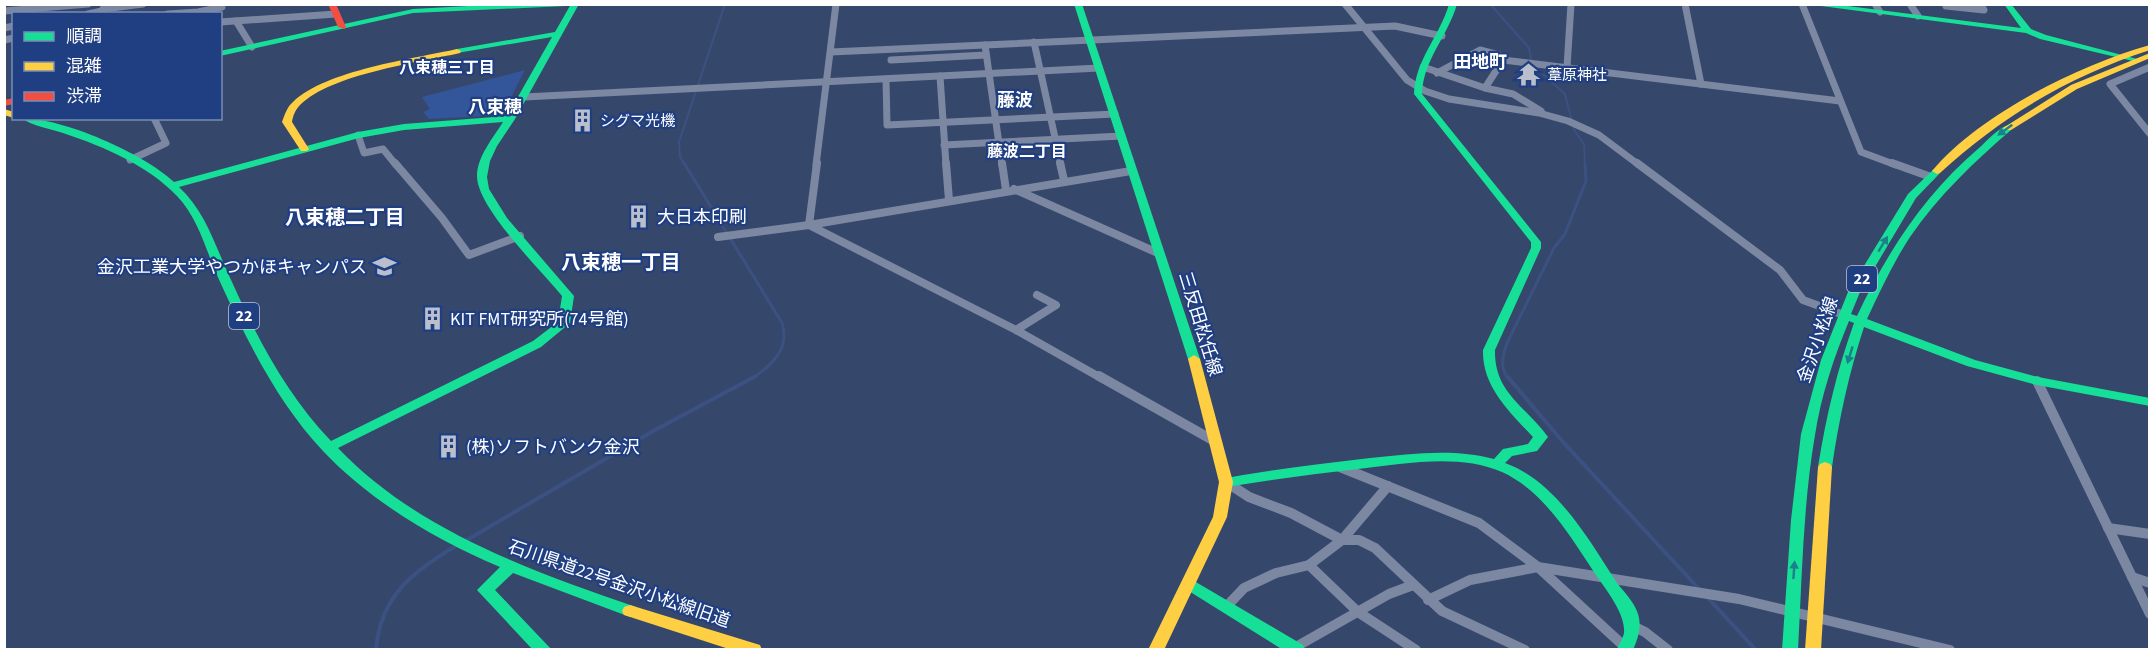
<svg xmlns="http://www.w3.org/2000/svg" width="2154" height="654" viewBox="0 0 2154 654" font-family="'Source Sans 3','Noto Sans JP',sans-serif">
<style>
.green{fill:#33559a}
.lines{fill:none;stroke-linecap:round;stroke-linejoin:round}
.stream-far2{stroke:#3b5182;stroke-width:2}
.stream-far1{stroke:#3b5182;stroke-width:3}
.stream{stroke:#3b5182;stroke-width:4}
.street-far2{stroke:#7c88a2;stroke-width:7}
.street-far1{stroke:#7c88a2;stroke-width:8}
.street{stroke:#7c88a2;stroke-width:10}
.fast{fill:#16e098;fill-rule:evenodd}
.slow{fill:#ffcf43;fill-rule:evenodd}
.jam{fill:#f24e42;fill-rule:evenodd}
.oneway{fill:#1c7f8b}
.labels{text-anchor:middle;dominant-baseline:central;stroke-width:4.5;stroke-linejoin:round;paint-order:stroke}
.far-poi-label{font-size:15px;fill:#fff;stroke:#203f82;text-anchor:start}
.far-neighbourhood-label{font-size:16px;font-weight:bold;fill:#fff;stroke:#203f82}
.shield{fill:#203f82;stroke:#bcc5da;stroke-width:1.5}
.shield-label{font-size:16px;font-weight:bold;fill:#fff}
.far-quarter-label{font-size:18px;font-weight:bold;fill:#fff;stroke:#203f82}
.poi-label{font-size:18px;fill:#fff;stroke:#203f82;text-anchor:start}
.street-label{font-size:18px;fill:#fff;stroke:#203f82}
.neighbourhood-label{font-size:20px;font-weight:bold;fill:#fff;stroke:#203f82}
</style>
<rect width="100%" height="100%" fill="#36476c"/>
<path class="green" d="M 525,70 L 502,115 L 429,119 L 423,112 L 430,109 L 422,97 Z"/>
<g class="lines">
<g class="stream-far2">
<path d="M 1490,4 L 1529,48 L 1532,64 L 1565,94 L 1574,130 L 1584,144 L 1585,165"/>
<path d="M 685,165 L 680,157 L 679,142 L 725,4"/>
</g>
<g class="stream-far1">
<path d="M 684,163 L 782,323 C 790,348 773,364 753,378"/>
<path d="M 1508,378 C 1499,367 1503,355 1507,343 L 1554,248 L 1565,234 L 1586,181 L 1585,163"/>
</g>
<g class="stream">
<path d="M 1507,376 L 1563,442 L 1700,590"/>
<path d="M 465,541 L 655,430 L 756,376"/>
<path d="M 1707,597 L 1756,650"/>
<path d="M 376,650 C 380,595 415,570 459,544"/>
</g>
<g class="street-far2">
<path d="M 1345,4 L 1407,80 L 1425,91 L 1449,99 L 1539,113 L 1568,121 L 1599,135 L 1639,165"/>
<path d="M 1685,4 L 1701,84"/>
<path d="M 1802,4 L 1861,152 L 1896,165"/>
<path d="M 1875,4 L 1880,12"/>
<path d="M 1910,4 L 1918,16"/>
<path d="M 1946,6 L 1984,10 L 1980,4"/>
<path d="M 103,9 L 143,4"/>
<path d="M 4,11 L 88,4"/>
<path d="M 88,14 L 102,11"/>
<path d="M 168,14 L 198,12 L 222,7"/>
<path d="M 236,21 L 252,47"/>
<path d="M 220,22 L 336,14"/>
<path d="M 4,28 L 14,26"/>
<path d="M 4,40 L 14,38"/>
<path d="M 1034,42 L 1061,165"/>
<path d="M 985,45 L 1002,165"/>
<path d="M 831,52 L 1395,26 L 1442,36"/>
<path d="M 891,60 L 986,55"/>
<path d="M 1423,67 L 1485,88"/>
<path d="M 1567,67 L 1571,4"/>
<path d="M 2150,67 L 2110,84 L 2150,134"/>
<path d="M 1437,73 L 1480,50 L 1499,55 L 1503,60"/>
<path d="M 940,76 L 946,165"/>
<path d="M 886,79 L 887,125 L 1115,114"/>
<path d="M 524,97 L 1099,68"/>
<path d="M 1541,111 L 1513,94 L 1485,88 L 1503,60 L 1840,101"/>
<path d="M 358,135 L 364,153 L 383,149 L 396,165"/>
<path d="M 944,145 L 1122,136"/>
<path d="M 130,160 L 166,143 L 154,118"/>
<path d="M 816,165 L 836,4"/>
</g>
<g class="street-far1">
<path d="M 395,163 L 442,218 L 469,255 L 520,236"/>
<path d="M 817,163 L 809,225 L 1016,330 L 1101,378"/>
<path d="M 946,163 L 949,200"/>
<path d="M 1002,163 L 1006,190"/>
<path d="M 1060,163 L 1064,180"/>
<path d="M 1637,163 L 1780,270 L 1803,300 L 1844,315"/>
<path d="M 1892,163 L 1931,177"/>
<path d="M 1014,189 L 1160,254"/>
<path d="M 718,237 L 809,225 L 1131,171"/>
<path d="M 1016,330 L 1056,305 L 1037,295"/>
</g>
<g class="street">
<path d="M 1099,376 L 1216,442"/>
<path d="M 2037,381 L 2150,614"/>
<path d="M 1340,467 L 1479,523 L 1538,567 L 1626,648"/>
<path d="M 1226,482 L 1249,497 L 1291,513 L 1342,540 L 1359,540 L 1375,548 L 1442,611 L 1525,650"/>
<path d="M 2108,528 L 2150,534"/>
<path d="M 1309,565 L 1358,612 L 1416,650"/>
<path d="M 2132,577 L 2150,583"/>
<path d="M 1428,600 L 1470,580 L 1538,567 L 1739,599 L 1950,650"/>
<path d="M 1227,606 L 1244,588 L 1276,573 L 1309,565 L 1342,540 L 1388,486"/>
<path d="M 1633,626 L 1645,632 L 1668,650"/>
<path d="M 1294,648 L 1389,594 L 1413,585"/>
</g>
<g class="fast">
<path d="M 505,4 L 569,4 L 566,6 L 413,13 L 220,56 L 220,51 L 413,9 Z"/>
<path d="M 571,4 L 579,4 L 515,119 L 497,146 L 490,161 L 487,177 L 489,189 L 507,218 L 574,296 L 570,323 L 541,347 L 338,448 C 416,530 531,571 636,607 L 638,611 L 636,615 L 630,617 L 513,573 L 495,590 L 552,650 L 533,650 L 477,590 L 500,567 C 436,540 370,501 323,451 C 287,413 260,365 237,318 C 229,301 221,285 214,268 C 204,243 196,216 177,196 C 147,165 105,147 63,133 C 50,129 33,126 21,118 C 63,118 143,153 174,182 L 358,132 L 404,124 L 507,116 L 552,37 L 457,53 L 453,51 L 457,49 L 555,32 ZM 503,122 C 493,138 477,157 477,176 C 477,208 541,270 562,296 L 558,322 L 533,341 L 331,441 C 287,395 258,340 232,282 C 216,249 207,213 179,187 L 359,138 L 404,130 Z"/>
<path d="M 1074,4 L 1082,4 L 1200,359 L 1198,362 L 1190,362 L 1188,359 Z"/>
<path d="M 1449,4 L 1457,4 C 1448,36 1423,60 1422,94 L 1541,242 L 1541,248 L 1495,350 C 1494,393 1526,406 1548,437 L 1537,451 L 1512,456 L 1505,463 C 1557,482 1589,540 1617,583 C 1624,592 1635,603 1638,614 C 1642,627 1638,638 1633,650 L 1617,650 C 1619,644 1623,638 1624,633 C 1626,612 1602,585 1592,569 C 1569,534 1542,490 1502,472 C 1458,453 1404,464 1358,469 C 1314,474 1270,480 1226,487 L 1221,485 L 1219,482 L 1221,479 L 1243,475 C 1285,468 1328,463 1370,458 C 1411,454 1453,448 1494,459 L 1503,449 L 1528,444 L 1533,437 C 1510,412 1482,387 1483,350 L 1531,248 L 1531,242 L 1414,94 C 1415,60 1440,36 1449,4 Z"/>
<path d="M 1806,4 L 1832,4 L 2021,28 L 2004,4 L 2011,4 L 2031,29 L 2046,35 L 2141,60 L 2137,62 L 2040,39 L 2026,33 Z"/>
<path d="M 2008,125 L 2011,126 L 2011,130 C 1974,162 1938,196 1910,237 C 1893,263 1880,291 1867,319 L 1975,360 L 2038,377 L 2150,398 L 2150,406 L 2037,385 L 1967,366 L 1864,327 C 1849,373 1839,419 1832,467 L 1830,470 L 1820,470 L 1818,467 C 1826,417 1837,370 1854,323 L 1849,321 C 1834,357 1821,396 1815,435 C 1803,505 1802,578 1798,650 L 1782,650 L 1791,520 L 1801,434 L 1821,360 L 1848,292 L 1908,194 L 1934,169 L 1940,169 L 1940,173 L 1916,198 L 1860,292 L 1851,314 L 1857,316 C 1887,252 1925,194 1979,148 C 1988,140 1997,129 2008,125 Z"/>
<path d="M 1189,578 L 1303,645 L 1305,650 L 1283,650 L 1184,588 L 1181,584 L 1184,580 Z"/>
</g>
<g class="slow">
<path d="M 2150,45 L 2150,50 C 2070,76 2002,116 1940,173 L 1937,174 L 1932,171 C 1980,114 2079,65 2150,45 Z"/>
<path d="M 457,49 L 461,51 L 460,53 C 416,63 332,74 300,105 C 295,110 293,116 292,122 L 309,149 L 307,151 L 301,151 L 282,122 C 285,114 287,107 293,102 C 326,70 413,59 457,49 Z"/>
<path d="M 2150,53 L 2150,58 L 2077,89 L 2011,130 L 2005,130 L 2003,128 L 2071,85 Z"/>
<path d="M 4,109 L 14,112 L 14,118 L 4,115 Z"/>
<path d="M 1194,355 L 1200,359 L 1233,482 L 1227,517 L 1164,650 L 1148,650 L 1213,517 L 1219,482 L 1188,359 Z"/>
<path d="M 1825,462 L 1830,464 L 1832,467 L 1821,650 L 1805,650 L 1818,467 L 1820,464 Z"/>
<path d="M 630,605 L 760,645 L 762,650 L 732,650 L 624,615 L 622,611 L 624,607 Z"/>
</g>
<g class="jam">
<path d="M 328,4 L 336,4 L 346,27 L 345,29 L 338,27 Z"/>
<path d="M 14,98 L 14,104 L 4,106 L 4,100 Z"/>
</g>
</g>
<defs><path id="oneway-solid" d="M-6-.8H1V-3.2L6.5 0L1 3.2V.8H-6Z" transform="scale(1.5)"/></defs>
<g class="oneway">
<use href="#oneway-solid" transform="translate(2005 130) rotate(144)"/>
<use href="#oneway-solid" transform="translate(1883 244) rotate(-59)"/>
<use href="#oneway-solid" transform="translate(1850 355) rotate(107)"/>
<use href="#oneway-solid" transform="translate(1794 570) rotate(-86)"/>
</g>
<defs>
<symbol id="temple-bare" viewBox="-9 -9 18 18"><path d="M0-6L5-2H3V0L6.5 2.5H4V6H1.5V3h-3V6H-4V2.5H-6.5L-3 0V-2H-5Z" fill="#b9bfcc" stroke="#203f82" stroke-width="2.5" paint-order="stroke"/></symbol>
<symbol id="building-bare" viewBox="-9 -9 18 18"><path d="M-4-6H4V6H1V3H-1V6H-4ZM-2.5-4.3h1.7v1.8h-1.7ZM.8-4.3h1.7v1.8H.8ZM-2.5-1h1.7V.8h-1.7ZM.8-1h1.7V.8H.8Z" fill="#b9bfcc" stroke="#203f82" stroke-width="2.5" paint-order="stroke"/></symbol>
<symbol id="university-bare" viewBox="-9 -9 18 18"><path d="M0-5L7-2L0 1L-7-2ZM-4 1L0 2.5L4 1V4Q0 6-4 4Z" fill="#b9bfcc" stroke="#203f82" stroke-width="2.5" paint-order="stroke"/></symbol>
</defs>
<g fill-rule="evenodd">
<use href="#temple-bare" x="1512" y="58" width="33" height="33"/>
<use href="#building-bare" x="566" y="104" width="33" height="33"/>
<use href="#building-bare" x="622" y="200" width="33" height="33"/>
<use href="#university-bare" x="368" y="250" width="33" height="33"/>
<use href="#building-bare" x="416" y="302" width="33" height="33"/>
<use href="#building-bare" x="432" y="430" width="33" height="33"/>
</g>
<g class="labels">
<g class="far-poi-label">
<text x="1547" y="75">葦原神社</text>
<text x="600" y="121">シグマ光機</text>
</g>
<g class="far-neighbourhood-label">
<text x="447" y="68">八束穂三丁目</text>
<text x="1027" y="152">藤波二丁目</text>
</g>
<g class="shield">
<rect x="1847" y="266" width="30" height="26" rx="4.5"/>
<rect x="229" y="303" width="30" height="26" rx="4.5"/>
</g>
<g class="shield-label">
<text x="1862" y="279">22</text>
<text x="244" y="316">22</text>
</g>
<g class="far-quarter-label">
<text x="1480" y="62">田地町</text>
<text x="1015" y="100">藤波</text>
<text x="495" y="107">八束穂</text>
</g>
<g class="poi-label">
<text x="657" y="217">大日本印刷</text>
<text x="367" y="267" text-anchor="end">金沢工業大学やつかほキャンパス</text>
<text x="450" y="319">KIT FMT研究所(74号館)</text>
<text x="466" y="447">(株)ソフトバンク金沢</text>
</g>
<g class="street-label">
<text transform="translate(1200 324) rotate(73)">三反田松任線</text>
<text transform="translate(1818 340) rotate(-71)">金沢小松線</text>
<text transform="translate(619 584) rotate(19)">石川県道22号金沢小松線旧道</text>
</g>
<g class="neighbourhood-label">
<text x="345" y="218">八束穂二丁目</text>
<text x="621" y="263">八束穂一丁目</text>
</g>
</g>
<rect width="2154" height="654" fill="none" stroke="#ffffff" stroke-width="12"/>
<rect x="12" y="12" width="210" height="108" fill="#203f82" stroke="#798cb4" stroke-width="1.5"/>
<rect x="24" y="32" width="30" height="9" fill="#16e098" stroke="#798cb4" stroke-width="1.5"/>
<text x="66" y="42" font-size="18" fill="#ffffff">順調</text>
<rect x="24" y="62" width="30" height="9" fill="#ffcf43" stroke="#798cb4" stroke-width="1.5"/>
<text x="66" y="72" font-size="18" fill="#ffffff">混雑</text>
<rect x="24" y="92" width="30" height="9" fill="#f24e42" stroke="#798cb4" stroke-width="1.5"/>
<text x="66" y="102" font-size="18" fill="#ffffff">渋滞</text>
</svg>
